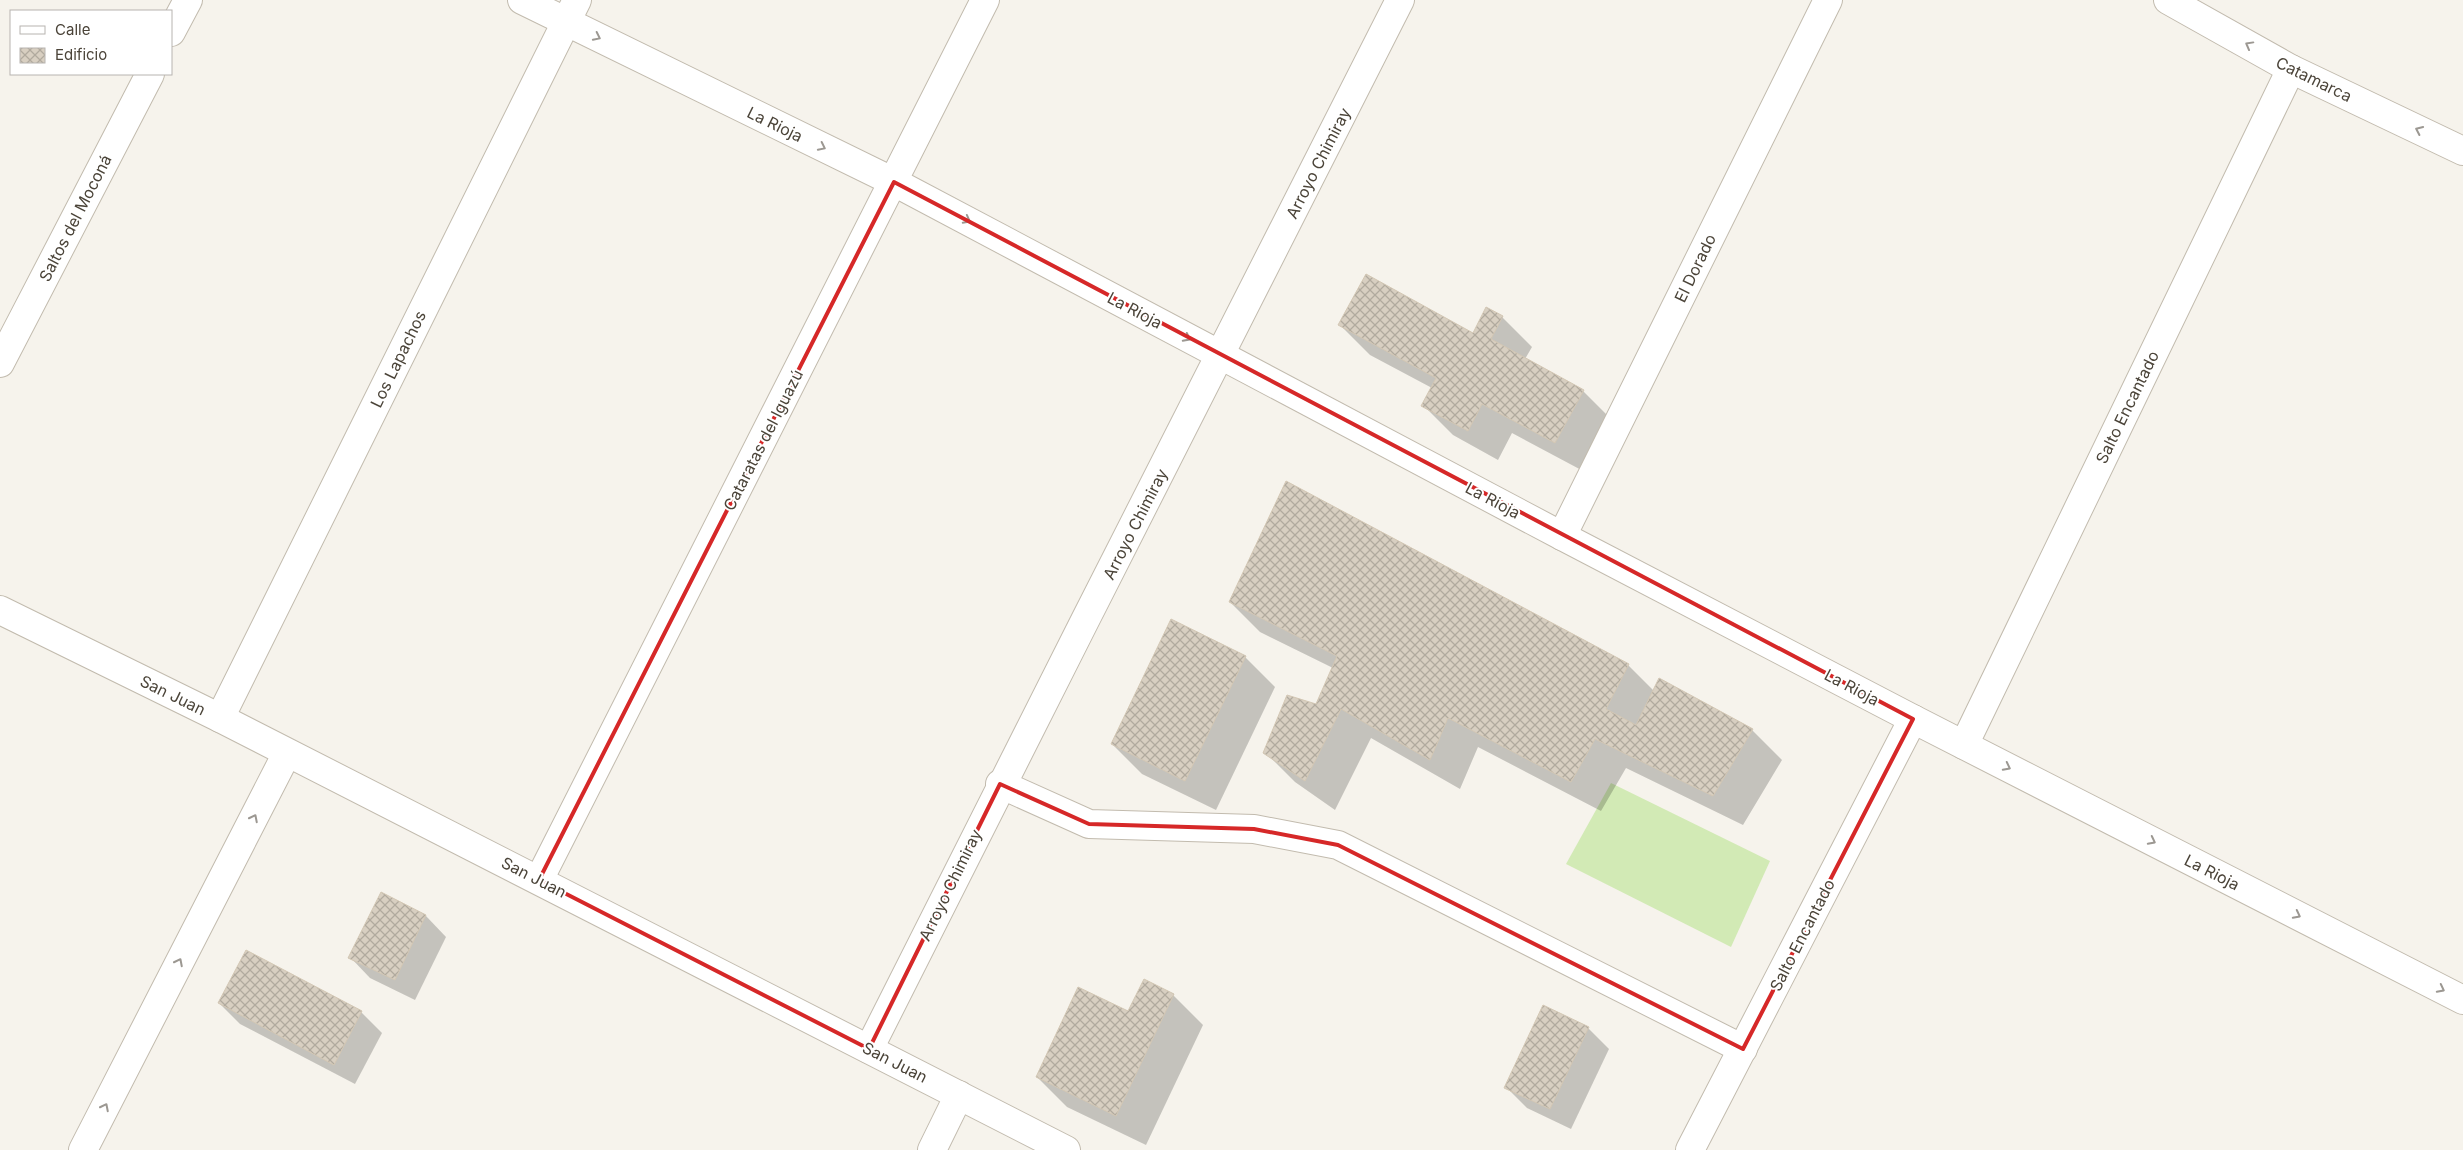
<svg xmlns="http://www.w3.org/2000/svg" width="2463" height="1150" viewBox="0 0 2463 1150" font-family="Inter,sans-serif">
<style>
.pitch{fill:#d2eab5}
.shadow{fill:#0003}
.building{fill:url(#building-cross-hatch);stroke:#d3c7b4}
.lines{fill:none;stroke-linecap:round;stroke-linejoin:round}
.minor-casing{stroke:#c2bbae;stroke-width:30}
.minor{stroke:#fff;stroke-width:28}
.oneway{stroke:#9c9892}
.marked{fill:none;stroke:#d62828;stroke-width:4;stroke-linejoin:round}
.labels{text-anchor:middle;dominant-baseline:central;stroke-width:4;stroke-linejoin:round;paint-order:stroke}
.street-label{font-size:16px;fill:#4b4439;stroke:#fff}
</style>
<defs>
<pattern id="building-cross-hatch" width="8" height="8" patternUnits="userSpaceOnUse" patternTransform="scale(1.25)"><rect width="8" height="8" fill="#d8cfc1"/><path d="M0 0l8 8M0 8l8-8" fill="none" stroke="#b1aa9e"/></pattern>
</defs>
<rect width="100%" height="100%" fill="#f6f3ec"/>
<path class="pitch" d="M 1611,783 L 1770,861 L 1731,947 L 1566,864 Z"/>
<g class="shadow">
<path d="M 1502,317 L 1532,347 L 1525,359 L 1583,391 L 1613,421 L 1585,472 L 1512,433 L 1498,460 L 1453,435 L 1423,405 L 1432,388 L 1370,355 L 1340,325 L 1474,335 Z"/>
<path d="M 1230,602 L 1628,665 L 1654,691 L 1752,730 L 1782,760 L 1743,825 L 1626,768 L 1601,811 L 1478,747 L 1460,789 L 1371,738 L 1335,810 L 1295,782 L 1265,752 L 1316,706 L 1333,668 L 1260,632 Z"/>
<path d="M 1245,657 L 1275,687 L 1216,810 L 1142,774 L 1112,744 Z"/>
<path d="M 381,894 L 426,916 L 446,937 L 415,1000 L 370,978 L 350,957 Z"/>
<path d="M 1173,995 L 1203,1025 L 1146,1145 L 1067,1107 L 1037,1077 L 1129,1013 Z"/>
<path d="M 219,1003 L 361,1012 L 382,1033 L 355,1084 L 240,1024 Z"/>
<path d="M 1588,1028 L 1609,1049 L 1571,1129 L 1527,1108 L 1506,1087 Z"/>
</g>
<g class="building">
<path d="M 1366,274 L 1473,333 L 1486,307 L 1503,316 L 1491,339 L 1584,390 L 1555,443 L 1482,404 L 1468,431 L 1421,406 L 1436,378 L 1338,325 Z"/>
<path d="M 1286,481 L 1629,664 L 1606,709 L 1636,725 L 1659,678 L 1753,729 L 1713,796 L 1595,739 L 1571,782 L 1448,718 L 1430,760 L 1341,709 L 1305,781 L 1263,753 L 1287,695 L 1316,704 L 1337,656 L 1229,602 Z"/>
<path d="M 1171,619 L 1246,656 L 1185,781 L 1111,744 Z"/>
<path d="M 381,892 L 426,915 L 395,980 L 348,958 Z"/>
<path d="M 246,950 L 362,1011 L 334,1065 L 218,1003 Z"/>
<path d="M 1144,979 L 1174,994 L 1116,1116 L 1036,1077 L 1078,987 L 1128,1011 Z"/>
<path d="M 1543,1005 L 1589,1027 L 1550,1109 L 1504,1088 Z"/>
</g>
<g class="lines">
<defs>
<g id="minor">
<path d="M 522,0 L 894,182 L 1562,536 L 1913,719 L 2463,1000"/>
<path d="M 2168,0 L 2291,69 L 2463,151"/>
<path d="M 171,32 L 188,0"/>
<path d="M 0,363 L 150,74"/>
<path d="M 1562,536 L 1828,0"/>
<path d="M 0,610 L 220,718 L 1066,1150"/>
<path d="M 220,718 L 577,0"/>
<path d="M 1964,745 L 2291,69"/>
<path d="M 1000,784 L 1089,824 L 1254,829 L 1338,845 L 1743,1049"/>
<path d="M 539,880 L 985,0"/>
<path d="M 869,1049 C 1043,698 1225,350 1400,0"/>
<path d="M 83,1150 L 287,753"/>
<path d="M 932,1150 L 959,1095"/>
<path d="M 1690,1150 L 1913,719"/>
</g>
</defs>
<use href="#minor" class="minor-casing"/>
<use href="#minor" class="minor"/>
</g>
<defs><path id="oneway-chevron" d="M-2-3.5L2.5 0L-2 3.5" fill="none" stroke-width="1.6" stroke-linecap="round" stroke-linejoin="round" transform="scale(1.25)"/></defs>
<g class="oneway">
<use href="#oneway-chevron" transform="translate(597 37) rotate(26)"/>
<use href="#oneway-chevron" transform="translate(2249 45) rotate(-151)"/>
<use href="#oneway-chevron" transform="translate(2419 130) rotate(-155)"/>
<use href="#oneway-chevron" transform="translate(822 147) rotate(26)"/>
<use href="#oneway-chevron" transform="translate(967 220) rotate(28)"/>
<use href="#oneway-chevron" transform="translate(1187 338) rotate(28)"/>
<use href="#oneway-chevron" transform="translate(2007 767) rotate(27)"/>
<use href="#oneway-chevron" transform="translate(254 818) rotate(-63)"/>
<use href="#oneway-chevron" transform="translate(2152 841) rotate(27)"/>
<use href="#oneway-chevron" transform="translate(2297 915) rotate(27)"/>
<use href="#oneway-chevron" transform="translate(179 962) rotate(-63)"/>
<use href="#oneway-chevron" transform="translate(2441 989) rotate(27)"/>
<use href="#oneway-chevron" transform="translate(105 1107) rotate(-63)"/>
</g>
<path class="marked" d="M 894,182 L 1913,719 L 1743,1049 L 1338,845 L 1254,829 L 1089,824 L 1000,784 L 869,1049 L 539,880 Z"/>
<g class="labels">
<g class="street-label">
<text transform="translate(2314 79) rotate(26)">Catamarca</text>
<text transform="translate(775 124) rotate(26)">La Rioja</text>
<text transform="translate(1318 163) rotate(-63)">Arroyo Chimiray</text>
<text transform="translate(75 218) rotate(-63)">Saltos del Moconá</text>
<text transform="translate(1695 268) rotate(-64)">El Dorado</text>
<text transform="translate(1135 310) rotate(28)">La Rioja</text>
<text transform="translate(398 359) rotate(-64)">Los Lapachos</text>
<text transform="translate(2127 407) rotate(-64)">Salto Encantado</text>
<text transform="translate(763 440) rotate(-63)">Cataratas del Iguazú</text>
<text transform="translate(1493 500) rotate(28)">La Rioja</text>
<text transform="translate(1135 524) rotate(-63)">Arroyo Chimiray</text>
<text transform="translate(1852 687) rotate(28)">La Rioja</text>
<text transform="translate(173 695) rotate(26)">San Juan</text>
<text transform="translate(2212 872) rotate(27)">La Rioja</text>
<text transform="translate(534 877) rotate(27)">San Juan</text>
<text transform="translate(950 885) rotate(-64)">Arroyo Chimiray</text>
<text transform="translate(1802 935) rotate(-63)">Salto Encantado</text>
<text transform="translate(895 1062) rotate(27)">San Juan</text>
</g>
</g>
<rect x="10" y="10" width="162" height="65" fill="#ffffff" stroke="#b7b4b0"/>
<rect x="20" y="26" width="25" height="8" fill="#ffffff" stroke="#b7b4b0"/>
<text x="55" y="35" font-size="15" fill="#4b4439">Calle</text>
<rect x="20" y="48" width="25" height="15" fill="url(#building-cross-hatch)" stroke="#b7b4b0"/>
<text x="55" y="60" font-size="15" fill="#4b4439">Edificio</text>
</svg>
